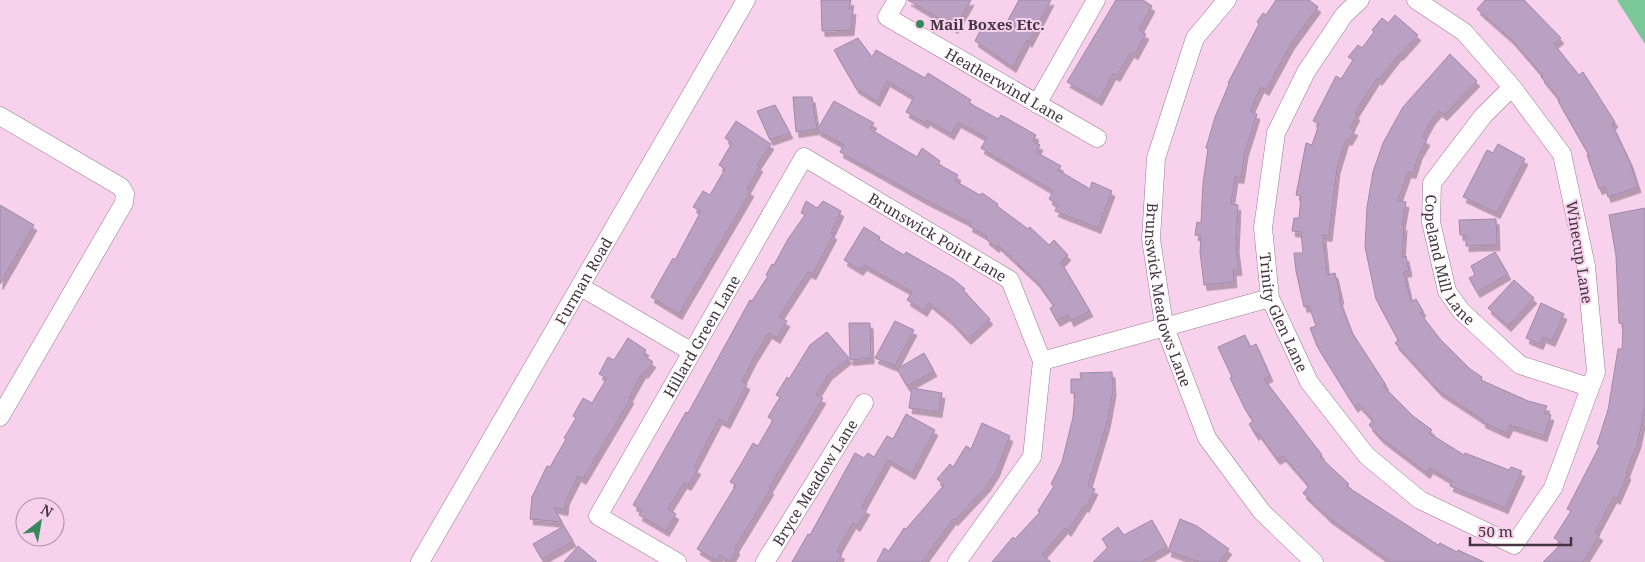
<svg xmlns="http://www.w3.org/2000/svg" width="1645" height="562" viewBox="0 0 1645 562" font-family="'Noto Serif',serif">
<style>
.water{fill:#7ac798}
.building{fill:#baa1c4;stroke:#a189aa;filter:url(#shadow)}
.lines{fill:none;stroke-linecap:round;stroke-linejoin:round}
.minor-casing{stroke:#9d7a93;stroke-width:19}
.minor{stroke:#fff;stroke-width:18}
.poi-dot{fill:#34885a;stroke:#f8d1ed;stroke-width:2}
.labels{text-anchor:middle;dominant-baseline:central;stroke-width:4;stroke-linejoin:round;paint-order:stroke}
.poi-label{font-size:15px;font-weight:bold;fill:#443540;stroke:#f8d1ed;text-anchor:start}
.street-label{font-size:15px;fill:#443540;stroke:#f8d1ed}
</style>
<defs>
<filter id="shadow"><feDropShadow dx="3" dy="5.5" stdDeviation="0" flood-color="#0004"/></filter>
</defs>
<rect width="100%" height="100%" fill="#f8d1ed"/>
<path class="water" d="M 1617,0 L 1645,0 L 1645,44 Z"/>
<g class="building">
<path d="M 821,0 L 851,0 L 849,9 L 853,9 L 851,30 L 822,31 Z"/>
<path d="M 908,0 L 971,0 L 955,28 Z"/>
<path d="M 1019,0 L 1051,0 L 1029,42 L 1027,40 L 1013,67 L 975,41 L 985,21 L 1002,31 Z"/>
<path d="M 1116,0 L 1143,0 L 1152,6 L 1139,30 L 1146,34 L 1135,54 L 1131,52 L 1117,76 L 1113,74 L 1099,100 L 1067,82 Z"/>
<path d="M 1276,0 L 1309,0 L 1318,7 L 1291,44 L 1266,90 L 1261,87 L 1250,111 L 1257,114 L 1245,152 L 1241,178 L 1235,177 L 1231,204 L 1238,205 L 1236,246 L 1239,270 L 1233,270 L 1234,282 L 1204,285 L 1200,252 L 1201,236 L 1195,235 L 1197,222 L 1201,223 L 1203,183 L 1208,149 L 1206,148 L 1215,117 L 1229,84 L 1228,83 L 1259,24 L 1257,22 L 1263,13 L 1266,15 Z"/>
<path d="M 1485,0 L 1524,0 L 1561,38 L 1554,44 L 1579,75 L 1583,72 L 1615,122 L 1612,124 L 1630,162 L 1638,187 L 1608,197 L 1605,187 L 1599,189 L 1587,155 L 1589,155 L 1558,101 L 1560,100 L 1541,77 L 1543,76 L 1511,39 L 1477,9 Z"/>
<path d="M 1395,15 L 1418,35 L 1400,55 L 1399,54 L 1379,80 L 1377,78 L 1355,113 L 1357,115 L 1350,128 L 1355,130 L 1349,140 L 1346,139 L 1337,168 L 1329,236 L 1323,235 L 1327,275 L 1335,273 L 1341,299 L 1339,299 L 1351,331 L 1386,385 L 1383,386 L 1413,416 L 1432,430 L 1429,433 L 1464,455 L 1465,453 L 1509,470 L 1511,467 L 1522,471 L 1505,508 L 1450,486 L 1452,481 L 1430,468 L 1427,473 L 1381,438 L 1369,425 L 1373,420 L 1358,404 L 1355,407 L 1317,346 L 1310,328 L 1316,326 L 1309,306 L 1304,307 L 1296,271 L 1294,253 L 1303,253 L 1301,232 L 1292,231 L 1294,218 L 1299,218 L 1301,196 L 1296,195 L 1306,143 L 1312,145 L 1319,124 L 1313,121 L 1336,76 L 1341,79 L 1353,60 L 1348,57 L 1358,45 L 1362,48 L 1374,32 L 1372,30 L 1382,18 L 1388,23 Z"/>
<path d="M 858,38 L 872,57 L 876,50 L 925,78 L 928,73 L 971,100 L 969,103 L 998,119 L 1001,115 L 1036,135 L 1033,141 L 1040,145 L 1036,152 L 1061,166 L 1058,170 L 1090,189 L 1092,182 L 1112,191 L 1098,228 L 1055,211 L 1058,205 L 1049,199 L 1053,191 L 981,148 L 987,138 L 958,122 L 951,134 L 927,120 L 925,123 L 906,112 L 914,97 L 887,81 L 877,101 L 856,88 L 834,50 Z"/>
<path d="M 1450,54 L 1477,81 L 1444,115 L 1439,111 L 1432,119 L 1422,137 L 1427,140 L 1419,154 L 1413,173 L 1408,172 L 1398,200 L 1406,202 L 1402,225 L 1404,225 L 1402,257 L 1406,256 L 1409,271 L 1404,272 L 1411,302 L 1416,299 L 1423,311 L 1420,313 L 1440,339 L 1470,369 L 1482,377 L 1481,380 L 1528,401 L 1547,406 L 1544,413 L 1551,415 L 1544,436 L 1510,425 L 1506,433 L 1482,422 L 1483,420 L 1439,391 L 1395,343 L 1398,340 L 1376,299 L 1365,247 L 1367,207 L 1373,172 L 1383,143 L 1403,107 Z"/>
<path d="M 793,97 L 812,97 L 817,129 L 796,132 Z"/>
<path d="M 834,101 L 874,123 L 870,129 L 917,157 L 922,148 L 940,161 L 938,164 L 958,175 L 955,181 L 980,195 L 982,193 L 998,204 L 997,206 L 1028,229 L 1030,227 L 1049,245 L 1054,240 L 1068,255 L 1061,262 L 1090,311 L 1071,321 L 1068,315 L 1057,321 L 1050,308 L 1054,306 L 1037,282 L 998,245 L 996,247 L 986,239 L 987,236 L 969,226 L 971,223 L 924,199 L 840,152 L 844,145 L 817,130 Z"/>
<path d="M 775,105 L 790,133 L 770,140 L 757,111 Z"/>
<path d="M 736,121 L 771,144 L 757,165 L 760,166 L 747,189 L 751,191 L 679,314 L 651,297 L 673,258 L 675,260 L 701,211 L 693,207 L 703,191 L 710,195 L 725,169 L 719,165 L 732,143 L 725,138 Z"/>
<path d="M 1498,144 L 1525,159 L 1497,213 L 1463,197 L 1487,150 L 1493,153 Z"/>
<path d="M 806,201 L 817,208 L 823,201 L 841,211 L 831,233 L 834,234 L 813,274 L 808,272 L 779,317 L 787,321 L 777,338 L 769,333 L 753,359 L 742,381 L 747,384 L 727,423 L 719,419 L 694,467 L 698,469 L 688,485 L 684,483 L 668,509 L 676,514 L 666,531 L 639,515 L 642,510 L 633,505 L 686,412 L 688,413 L 750,300 L 752,301 L 768,276 L 766,275 L 772,264 L 774,265 L 788,239 L 805,215 L 801,213 Z"/>
<path d="M 0,205 L 34,225 L 0,284 Z"/>
<path d="M 1645,208 L 1645,407 L 1638,442 L 1626,473 L 1628,474 L 1617,499 L 1614,497 L 1595,532 L 1600,535 L 1583,562 L 1543,562 L 1562,543 L 1554,538 L 1571,511 L 1567,509 L 1600,445 L 1597,444 L 1608,410 L 1618,349 L 1622,349 L 1623,324 L 1619,323 L 1616,256 L 1609,215 Z"/>
<path d="M 1496,219 L 1497,245 L 1466,246 L 1466,235 L 1460,235 L 1459,220 Z"/>
<path d="M 864,227 L 880,237 L 879,240 L 904,255 L 906,252 L 953,279 L 965,289 L 963,290 L 990,319 L 968,339 L 950,320 L 929,303 L 924,311 L 907,300 L 912,292 L 864,265 L 860,270 L 844,260 Z"/>
<path d="M 1495,252 L 1508,274 L 1477,292 L 1469,278 L 1475,275 L 1471,266 Z"/>
<path d="M 1514,280 L 1534,298 L 1508,326 L 1488,308 Z"/>
<path d="M 1541,303 L 1564,314 L 1552,341 L 1543,337 L 1540,344 L 1526,338 Z"/>
<path d="M 895,321 L 914,330 L 895,366 L 875,358 Z"/>
<path d="M 849,323 L 870,323 L 871,358 L 850,360 Z"/>
<path d="M 827,332 L 849,358 L 829,374 L 816,395 L 823,398 L 769,488 L 771,489 L 735,548 L 737,549 L 730,561 L 720,555 L 717,561 L 697,549 L 736,485 L 730,482 L 741,464 L 753,443 L 758,446 L 773,420 L 768,417 L 780,397 L 776,395 L 787,377 L 789,379 L 810,345 Z"/>
<path d="M 1245,335 L 1250,347 L 1256,344 L 1270,376 L 1264,379 L 1322,455 L 1320,457 L 1349,484 L 1346,486 L 1438,545 L 1440,543 L 1457,552 L 1458,550 L 1484,562 L 1391,562 L 1329,518 L 1303,493 L 1309,486 L 1283,456 L 1277,459 L 1258,433 L 1256,435 L 1249,424 L 1253,421 L 1245,409 L 1230,378 L 1232,377 L 1218,347 Z"/>
<path d="M 628,338 L 646,350 L 643,355 L 653,362 L 645,373 L 643,372 L 629,397 L 631,398 L 583,479 L 578,476 L 566,500 L 565,510 L 554,508 L 562,522 L 530,519 L 532,497 L 547,466 L 550,467 L 566,439 L 564,438 L 576,418 L 573,416 L 583,398 L 592,403 L 607,378 L 599,374 L 608,357 L 614,360 Z"/>
<path d="M 924,353 L 934,371 L 907,386 L 897,369 Z"/>
<path d="M 1112,372 L 1113,391 L 1107,423 L 1088,486 L 1095,489 L 1086,507 L 1084,506 L 1068,531 L 1065,528 L 1042,555 L 1051,562 L 992,562 L 1013,537 L 1015,539 L 1040,512 L 1038,511 L 1054,486 L 1051,484 L 1062,462 L 1073,417 L 1075,393 L 1071,393 L 1071,379 L 1081,379 L 1080,373 Z"/>
<path d="M 912,388 L 942,393 L 939,412 L 909,408 Z"/>
<path d="M 906,414 L 935,430 L 912,474 L 888,460 L 862,507 L 867,509 L 857,526 L 853,523 L 837,551 L 842,554 L 837,562 L 792,562 L 808,534 L 810,535 L 855,453 L 864,458 L 868,453 L 874,457 L 887,436 L 893,439 Z"/>
<path d="M 982,423 L 1010,436 L 996,472 L 987,486 L 955,520 L 953,519 L 922,562 L 877,562 L 884,548 L 889,551 L 904,528 L 906,529 L 944,485 L 937,479 L 950,464 L 953,467 L 966,446 L 971,449 Z"/>
<path d="M 1180,519 L 1197,526 L 1229,549 L 1219,562 L 1199,562 L 1168,551 Z"/>
<path d="M 1152,520 L 1167,547 L 1141,562 L 1093,562 L 1108,547 L 1102,539 L 1118,527 L 1124,535 Z"/>
<path d="M 564,526 L 573,541 L 542,559 L 533,544 Z"/>
<path d="M 578,546 L 597,562 L 564,562 Z"/>
</g>
<g class="lines">
<defs>
<g id="minor">
<path id="s1" d="M 897,0 L 887,17 L 1097,138"/>
<path id="s2" d="M 1227,0 L 1195,38 L 1156,158 L 1151,239 L 1164,325 L 1207,438 L 1262,512 L 1314,562"/>
<path id="s3" d="M 1360,0 L 1344,15 L 1306,72 L 1276,133 L 1263,228 L 1270,298 L 1309,382 L 1367,456 L 1420,500 L 1514,545 L 1553,488 L 1596,372 L 1586,266 L 1562,154 L 1512,87 L 1464,32 L 1416,0"/>
<path id="s4" d="M 1512,87 L 1483,116 L 1432,183 L 1431,222 L 1447,291 L 1461,311 L 1520,365 L 1589,387"/>
<path d="M 1037,104 L 1096,0"/>
<path d="M 0,116 L 121,187 L 125,194 L 124,203 L 0,417"/>
<path d="M 581,287 L 692,352"/>
<path d="M 1042,361 L 1270,298"/>
<path id="s5" d="M 420,562 L 746,0"/>
<path id="s6" d="M 677,562 L 598,516 L 804,157 L 1010,280 L 1042,361 L 1032,457 L 957,562"/>
<path id="s7" d="M 765,562 L 864,403"/>
</g>
</defs>
<use href="#minor" class="minor-casing"/>
<use href="#minor" class="minor"/>
</g>
<circle class="poi-dot" cx="920" cy="24" r="5"/>
<g class="labels">
<g class="poi-label">
<text x="930" y="24">Mail Boxes Etc.</text>
</g>
<g class="street-label">
<text stroke="none"><textPath href="#s1" startOffset="156">Heatherwind Lane</textPath></text>
<text stroke="none"><textPath href="#s6" startOffset="661">Brunswick Point Lane</textPath></text>
<text transform="translate(1580 252) rotate(81)">Winecup Lane</text>
<text stroke="none"><textPath href="#s4" startOffset="206">Copeland Mill Lane</textPath></text>
<text stroke="none"><textPath href="#s5" startOffset="325">Furman Road</textPath></text>
<text stroke="none"><textPath href="#s2" startOffset="315">Brunswick Meadows Lane</textPath></text>
<text stroke="none"><textPath href="#s3" startOffset="342">Trinity Glen Lane</textPath></text>
<text stroke="none"><textPath href="#s6" startOffset="299">Hillard Green Lane</textPath></text>
<text stroke="none"><textPath href="#s7" startOffset="94">Bryce Meadow Lane</textPath></text>
</g>
</g>
<g transform="translate(40 522) rotate(31)"><circle r="24" fill="#f8d1ed" stroke="#b093a8"/>
<path d="M0-4L9 19L0 12L-9 19Z" fill="#34885a"/>
<text y="-8" font-size="14" font-weight="bold" text-anchor="middle" fill="#443540">N</text>
</g>
<path d="M1470 537v8h101v-8" fill="none" stroke="#443540" stroke-width="2.5"/>
<text x="1478" y="537" font-size="15" fill="#443540" stroke="#f8d1ed" stroke-width="4" paint-order="stroke">50 m</text>
</svg>
